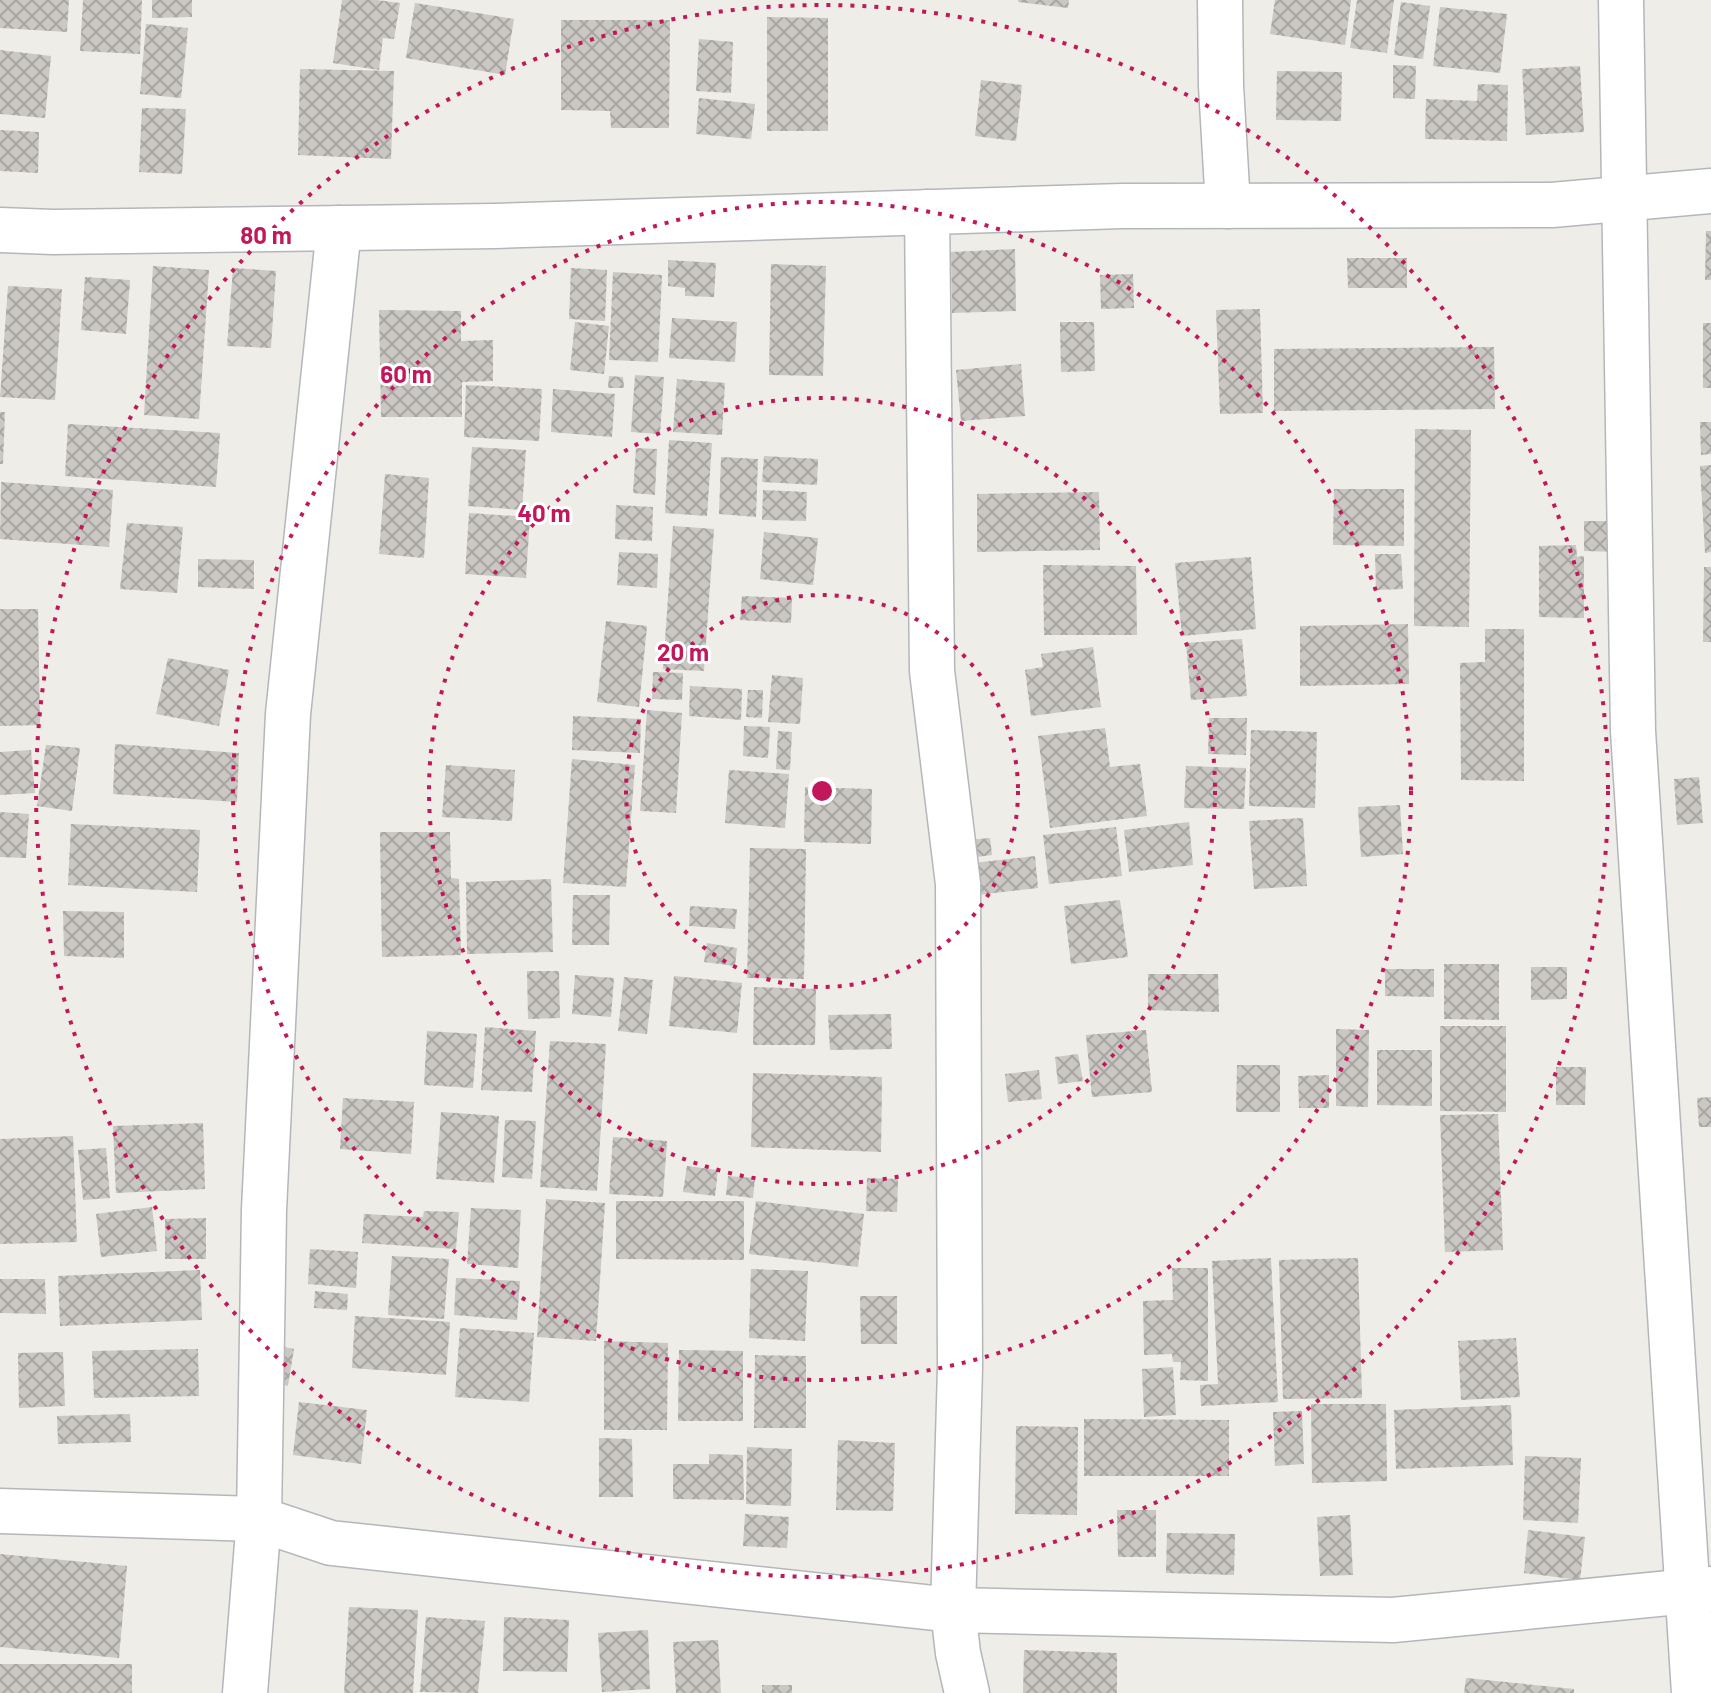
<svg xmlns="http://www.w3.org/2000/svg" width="1711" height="1693" viewBox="0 0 1711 1693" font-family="Barlow,sans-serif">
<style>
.building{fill:url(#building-cross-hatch)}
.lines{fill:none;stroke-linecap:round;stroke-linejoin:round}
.minor-casing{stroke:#b4b7ba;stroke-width:47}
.minor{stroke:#fff;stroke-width:44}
.ring{fill:none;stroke:#c2185b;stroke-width:4;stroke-dasharray:4 8}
.centre{fill:#c2185b;stroke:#fff;stroke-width:4}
.ring-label{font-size:24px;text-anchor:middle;font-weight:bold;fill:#c2185b;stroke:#fff;stroke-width:6;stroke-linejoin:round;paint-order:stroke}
</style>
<defs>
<pattern id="building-cross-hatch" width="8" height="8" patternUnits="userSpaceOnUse" patternTransform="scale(2)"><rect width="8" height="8" fill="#cbc8c4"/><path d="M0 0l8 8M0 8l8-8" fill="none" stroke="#a8a6a3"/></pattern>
</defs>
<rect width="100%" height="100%" fill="#efede8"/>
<g class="building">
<path d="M 0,0 L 69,0 L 67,32 L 0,28 Z"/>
<path d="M 83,0 L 142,0 L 140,54 L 80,51 Z"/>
<path d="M 152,0 L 192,0 L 192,17 L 152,18 Z"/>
<path d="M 342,0 L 377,0 L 400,3 L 394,39 L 383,38 L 379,70 L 333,63 Z"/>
<path d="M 1018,0 L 1069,0 L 1068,8 L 1018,2 Z"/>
<path d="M 1275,0 L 1351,0 L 1345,45 L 1270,34 Z"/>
<path d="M 1357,0 L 1394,0 L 1387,53 L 1350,48 Z"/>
<path d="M 1401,2 L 1430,6 L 1423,59 L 1394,55 Z"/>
<path d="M 415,3 L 514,19 L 505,75 L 406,58 Z"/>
<path d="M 1440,7 L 1507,14 L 1500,73 L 1433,66 Z"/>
<path d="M 767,17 L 828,18 L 828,131 L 767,131 Z"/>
<path d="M 561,20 L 670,20 L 669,128 L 611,128 L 610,111 L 561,110 Z"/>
<path d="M 146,24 L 188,28 L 181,98 L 140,94 Z"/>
<path d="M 699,39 L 733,42 L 731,93 L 696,91 Z"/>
<path d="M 0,50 L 51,56 L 45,118 L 0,114 Z"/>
<path d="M 1393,65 L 1416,66 L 1415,99 L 1393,98 Z"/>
<path d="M 1580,66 L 1584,132 L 1526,135 L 1522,69 Z"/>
<path d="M 300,69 L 394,71 L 391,159 L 298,155 Z"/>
<path d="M 1277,71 L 1342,72 L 1341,121 L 1276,120 Z"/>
<path d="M 981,80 L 1022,85 L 1016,141 L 975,136 Z"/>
<path d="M 1478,84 L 1508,85 L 1507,141 L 1425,139 L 1426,99 L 1477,101 Z"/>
<path d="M 699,98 L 755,104 L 751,139 L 696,134 Z"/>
<path d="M 142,108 L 186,109 L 182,174 L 139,172 Z"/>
<path d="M 0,130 L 39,132 L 38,173 L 0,171 Z"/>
<path d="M 1706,231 L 1711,231 L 1711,280 L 1705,280 Z"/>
<path d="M 1015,249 L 1016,311 L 952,313 L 951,252 Z"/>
<path d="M 1347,258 L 1407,258 L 1407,288 L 1348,288 Z"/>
<path d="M 668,260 L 716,263 L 714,297 L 685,296 L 685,288 L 668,286 Z"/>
<path d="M 771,264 L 826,266 L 823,376 L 769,375 Z"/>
<path d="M 153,266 L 209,270 L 199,419 L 144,415 Z"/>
<path d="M 233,268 L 276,271 L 271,348 L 227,346 Z"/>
<path d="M 571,268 L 607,270 L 605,321 L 569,319 Z"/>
<path d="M 613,272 L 662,275 L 658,362 L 609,360 Z"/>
<path d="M 1133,274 L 1134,308 L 1101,309 L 1100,275 Z"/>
<path d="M 85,277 L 130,280 L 126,334 L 81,330 Z"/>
<path d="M 8,286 L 62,289 L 55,400 L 0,397 Z"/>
<path d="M 1260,309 L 1263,413 L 1220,414 L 1216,310 Z"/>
<path d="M 379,310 L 461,311 L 461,341 L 493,340 L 493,381 L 462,382 L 462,417 L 381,417 Z"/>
<path d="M 672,318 L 737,322 L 735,362 L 669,358 Z"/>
<path d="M 575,322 L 609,326 L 604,374 L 570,370 Z"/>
<path d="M 1060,322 L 1094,322 L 1095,371 L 1061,372 Z"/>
<rect x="1703" y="323" width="8" height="65"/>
<path d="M 1494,347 L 1495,409 L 1274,411 L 1274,349 Z"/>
<path d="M 1021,364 L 1025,416 L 961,421 L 956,370 Z"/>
<path d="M 635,375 L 664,377 L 660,434 L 631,432 Z"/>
<path d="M 609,376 L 623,377 L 624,388 L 608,388 Z"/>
<path d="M 677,379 L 725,383 L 722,435 L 673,432 Z"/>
<path d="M 466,385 L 542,389 L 539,441 L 464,437 Z"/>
<path d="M 553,389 L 615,394 L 612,437 L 551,432 Z"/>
<path d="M 0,412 L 5,412 L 3,464 L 0,464 Z"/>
<path d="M 1700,422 L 1711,422 L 1711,454 L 1701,455 Z"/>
<path d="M 68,424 L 220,433 L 216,487 L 65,476 Z"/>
<path d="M 1415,429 L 1471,430 L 1469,627 L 1414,626 Z"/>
<path d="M 669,440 L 712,443 L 707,516 L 665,513 Z"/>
<path d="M 472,447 L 526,450 L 522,510 L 468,506 Z"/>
<path d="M 636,448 L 657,449 L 655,495 L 633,493 Z"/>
<path d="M 764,456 L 818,459 L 817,485 L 762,482 Z"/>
<path d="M 721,457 L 758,459 L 756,517 L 719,514 Z"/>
<path d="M 1711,465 L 1711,552 L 1705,553 L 1700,466 Z"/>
<path d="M 385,474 L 429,478 L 424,558 L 379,554 Z"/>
<path d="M 1,482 L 113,490 L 109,547 L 0,539 Z"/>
<path d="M 1334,489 L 1404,489 L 1404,546 L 1333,545 Z"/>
<path d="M 763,490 L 807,492 L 806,521 L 762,520 Z"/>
<path d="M 1099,492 L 1100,550 L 977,552 L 977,494 Z"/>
<path d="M 616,505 L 653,507 L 652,541 L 615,539 Z"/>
<path d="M 469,513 L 530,517 L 526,578 L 465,574 Z"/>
<path d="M 1584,521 L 1615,521 L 1616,552 L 1584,551 Z"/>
<path d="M 127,523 L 183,527 L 177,593 L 120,589 Z"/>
<path d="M 673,526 L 714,529 L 704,671 L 663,669 Z"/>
<path d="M 764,532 L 818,538 L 813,585 L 760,579 Z"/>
<path d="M 1576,545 L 1577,557 L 1584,556 L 1584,618 L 1539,617 L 1539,546 Z"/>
<path d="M 619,552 L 658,554 L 657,588 L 617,585 Z"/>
<path d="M 1375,554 L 1401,554 L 1403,589 L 1376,590 Z"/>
<path d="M 1251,557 L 1256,629 L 1182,636 L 1175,563 Z"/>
<path d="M 198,559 L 254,560 L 254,589 L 198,587 Z"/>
<path d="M 1043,565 L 1136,566 L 1137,635 L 1044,635 Z"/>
<path d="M 1704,567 L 1711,567 L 1711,642 L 1703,642 Z"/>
<path d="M 742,596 L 792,598 L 791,623 L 740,620 Z"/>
<path d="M 0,609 L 38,609 L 40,725 L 0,726 Z"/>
<path d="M 606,621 L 647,626 L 639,707 L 597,702 Z"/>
<path d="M 1408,624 L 1409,684 L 1300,686 L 1300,626 Z"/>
<path d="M 1485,629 L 1524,629 L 1524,781 L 1461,780 L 1460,663 L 1485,662 Z"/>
<path d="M 1242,639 L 1247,696 L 1191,700 L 1186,643 Z"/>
<path d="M 1093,647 L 1101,707 L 1031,716 L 1025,670 L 1043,667 L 1041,654 Z"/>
<path d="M 168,658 L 229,670 L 219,726 L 156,714 Z"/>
<path d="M 653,672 L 683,673 L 682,700 L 652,699 Z"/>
<path d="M 772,675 L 803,678 L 800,724 L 768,722 Z"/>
<path d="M 690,686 L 742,689 L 741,720 L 689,716 Z"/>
<path d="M 748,690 L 763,690 L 762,718 L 746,717 Z"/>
<path d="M 647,710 L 682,713 L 676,813 L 640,811 Z"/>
<path d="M 573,716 L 641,719 L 640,753 L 572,750 Z"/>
<path d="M 1209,718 L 1247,718 L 1246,755 L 1208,754 Z"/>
<path d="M 744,726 L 770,727 L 768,758 L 743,756 Z"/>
<path d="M 1105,728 L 1110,767 L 1140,764 L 1147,816 L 1050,828 L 1038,736 Z"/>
<path d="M 1251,730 L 1317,732 L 1315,808 L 1249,806 Z"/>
<path d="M 778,731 L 792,732 L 790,770 L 776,769 Z"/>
<path d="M 115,744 L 239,753 L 237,802 L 113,794 Z"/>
<path d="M 46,745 L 80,748 L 72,811 L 37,806 Z"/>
<path d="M 31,750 L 35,793 L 0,795 L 0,752 Z"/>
<path d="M 572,759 L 635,765 L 626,887 L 563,883 Z"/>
<path d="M 446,765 L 515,770 L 512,821 L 442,817 Z"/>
<path d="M 1186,766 L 1246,768 L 1244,809 L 1184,808 Z"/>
<path d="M 729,770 L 789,774 L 785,828 L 725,823 Z"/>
<path d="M 1699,777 L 1703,823 L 1677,825 L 1674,779 Z"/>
<path d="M 805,787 L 872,789 L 871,844 L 804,842 Z"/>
<path d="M 1400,805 L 1403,854 L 1361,857 L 1358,807 Z"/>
<path d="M 0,812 L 29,814 L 26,858 L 0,857 Z"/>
<path d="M 1303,818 L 1307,886 L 1254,889 L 1249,821 Z"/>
<path d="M 1189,822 L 1193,865 L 1129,872 L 1124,830 Z"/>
<path d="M 71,824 L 200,830 L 197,892 L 68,885 Z"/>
<path d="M 1116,827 L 1122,876 L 1049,884 L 1043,835 Z"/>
<path d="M 380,832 L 450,832 L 451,878 L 459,879 L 461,955 L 382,957 Z"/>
<path d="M 990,838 L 992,855 L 969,858 L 968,840 Z"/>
<path d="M 750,848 L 806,849 L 804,979 L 747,978 Z"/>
<path d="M 1035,856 L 1038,888 L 977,895 L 973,863 Z"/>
<path d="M 551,879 L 553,952 L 467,954 L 466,882 Z"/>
<path d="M 573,895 L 610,895 L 609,945 L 572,945 Z"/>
<path d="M 1120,900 L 1128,957 L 1071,964 L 1064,906 Z"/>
<path d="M 690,906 L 737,909 L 735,929 L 689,926 Z"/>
<path d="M 63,911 L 124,912 L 124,958 L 64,956 Z"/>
<path d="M 707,943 L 737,948 L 735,966 L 704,962 Z"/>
<path d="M 1444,964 L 1499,964 L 1499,1020 L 1444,1019 Z"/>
<path d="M 1531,967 L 1567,967 L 1567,999 L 1531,1000 Z"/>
<path d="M 1385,969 L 1434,969 L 1434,997 L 1385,996 Z"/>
<path d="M 527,971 L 559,971 L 560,1018 L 528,1019 Z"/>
<path d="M 1148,974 L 1218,974 L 1219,1012 L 1148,1010 Z"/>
<path d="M 575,975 L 614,978 L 611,1017 L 572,1014 Z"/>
<path d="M 674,976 L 742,983 L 737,1033 L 669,1026 Z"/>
<path d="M 624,977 L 653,980 L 647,1034 L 618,1031 Z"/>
<path d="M 754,987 L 816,989 L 815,1045 L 753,1045 Z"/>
<path d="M 891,1014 L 892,1049 L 830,1050 L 828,1015 Z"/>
<path d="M 1440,1026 L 1506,1026 L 1506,1112 L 1440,1111 Z"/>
<path d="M 485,1027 L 536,1031 L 532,1092 L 481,1090 Z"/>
<path d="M 1336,1029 L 1369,1030 L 1368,1107 L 1336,1106 Z"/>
<path d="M 1146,1030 L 1152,1092 L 1092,1097 L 1086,1035 Z"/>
<path d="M 427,1031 L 477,1034 L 473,1088 L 424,1085 Z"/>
<path d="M 550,1041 L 606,1044 L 597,1191 L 540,1187 Z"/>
<path d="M 1377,1050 L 1432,1050 L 1432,1106 L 1377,1105 Z"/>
<path d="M 1078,1054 L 1083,1081 L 1058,1084 L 1055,1057 Z"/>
<path d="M 1237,1065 L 1280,1065 L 1280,1112 L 1236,1112 Z"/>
<path d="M 1556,1067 L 1586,1067 L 1585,1105 L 1556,1105 Z"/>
<path d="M 1039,1070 L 1042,1099 L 1008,1102 L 1005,1074 Z"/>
<path d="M 753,1073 L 882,1077 L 881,1152 L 751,1147 Z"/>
<path d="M 1329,1075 L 1329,1108 L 1299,1108 L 1298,1076 Z"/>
<path d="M 1711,1097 L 1711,1127 L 1699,1127 L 1697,1098 Z"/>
<path d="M 343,1098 L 414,1102 L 411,1154 L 340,1149 Z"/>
<path d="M 441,1112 L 499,1116 L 494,1183 L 436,1179 Z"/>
<path d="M 1498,1114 L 1503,1250 L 1445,1252 L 1440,1115 Z"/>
<path d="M 505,1120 L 536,1121 L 532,1179 L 502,1177 Z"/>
<path d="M 203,1123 L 205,1189 L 116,1193 L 113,1126 Z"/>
<path d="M 73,1136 L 77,1242 L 0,1244 L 0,1139 Z"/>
<path d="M 613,1137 L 667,1141 L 663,1197 L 609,1194 Z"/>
<path d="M 106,1148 L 110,1198 L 83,1200 L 78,1150 Z"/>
<path d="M 687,1166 L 718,1170 L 715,1196 L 683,1192 Z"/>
<path d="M 728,1176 L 755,1178 L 753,1198 L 726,1195 Z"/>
<path d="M 867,1178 L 898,1179 L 897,1212 L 866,1211 Z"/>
<path d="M 546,1199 L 605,1203 L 596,1341 L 537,1337 Z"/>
<path d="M 616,1201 L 744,1201 L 744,1260 L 616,1259 Z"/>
<path d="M 756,1201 L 864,1214 L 858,1267 L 749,1254 Z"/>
<path d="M 152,1207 L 157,1251 L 101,1257 L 96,1214 Z"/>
<path d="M 471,1208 L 521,1210 L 518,1268 L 467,1264 Z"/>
<path d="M 424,1211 L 459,1212 L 456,1249 L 362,1243 L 364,1214 L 423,1217 Z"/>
<path d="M 206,1218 L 206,1259 L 165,1259 L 165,1219 Z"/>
<path d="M 310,1249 L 358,1252 L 356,1288 L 308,1284 Z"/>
<path d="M 392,1256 L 449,1259 L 444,1319 L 388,1315 Z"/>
<path d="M 1271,1258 L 1278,1402 L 1201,1406 L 1200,1385 L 1218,1384 L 1212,1261 Z"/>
<path d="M 1358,1258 L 1362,1398 L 1283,1399 L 1279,1260 Z"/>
<path d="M 1172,1268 L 1208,1268 L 1208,1381 L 1180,1380 L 1181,1362 L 1173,1362 L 1172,1354 L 1144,1355 L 1143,1301 L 1173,1300 Z"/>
<path d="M 751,1269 L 808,1271 L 805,1341 L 749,1338 Z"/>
<path d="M 200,1270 L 202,1320 L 60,1326 L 58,1276 Z"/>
<path d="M 456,1278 L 520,1281 L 517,1320 L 454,1315 Z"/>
<path d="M 0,1279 L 45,1279 L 46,1314 L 0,1313 Z"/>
<path d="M 315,1291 L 348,1294 L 347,1310 L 314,1308 Z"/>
<path d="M 860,1296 L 897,1296 L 897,1344 L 861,1344 Z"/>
<path d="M 355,1316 L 450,1322 L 446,1375 L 352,1368 Z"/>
<path d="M 460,1328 L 534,1333 L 529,1402 L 455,1397 Z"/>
<path d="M 1516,1338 L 1520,1397 L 1461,1400 L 1458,1341 Z"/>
<path d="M 604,1341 L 668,1343 L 667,1430 L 604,1430 Z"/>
<path d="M 275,1345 L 294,1349 L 288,1386 L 269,1382 Z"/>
<path d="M 198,1349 L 199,1396 L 94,1398 L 92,1351 Z"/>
<path d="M 679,1350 L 743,1351 L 743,1421 L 678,1421 Z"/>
<path d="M 63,1352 L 65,1406 L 19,1408 L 18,1353 Z"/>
<path d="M 755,1355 L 806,1356 L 806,1428 L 754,1428 Z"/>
<path d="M 1173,1367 L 1176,1415 L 1144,1417 L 1142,1369 Z"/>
<path d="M 299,1402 L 367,1410 L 361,1464 L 293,1455 Z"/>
<path d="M 1311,1404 L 1386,1404 L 1387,1481 L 1312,1483 Z"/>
<path d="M 1511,1405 L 1513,1465 L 1396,1469 L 1394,1410 Z"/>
<path d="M 1302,1411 L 1304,1464 L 1275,1466 L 1273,1412 Z"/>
<path d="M 130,1414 L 131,1442 L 58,1444 L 57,1416 Z"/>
<path d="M 1084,1419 L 1229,1420 L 1229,1476 L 1084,1476 Z"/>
<path d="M 1016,1426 L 1078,1427 L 1077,1515 L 1015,1514 Z"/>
<path d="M 599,1438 L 632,1439 L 633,1497 L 599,1497 Z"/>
<path d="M 838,1440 L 895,1443 L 893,1511 L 836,1510 Z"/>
<path d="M 747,1447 L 792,1449 L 791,1506 L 746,1504 Z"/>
<path d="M 709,1454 L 743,1455 L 744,1500 L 673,1499 L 673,1464 L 709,1464 Z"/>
<path d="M 1525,1456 L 1581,1458 L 1578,1523 L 1523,1520 Z"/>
<path d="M 1117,1510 L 1156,1510 L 1156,1557 L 1118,1557 Z"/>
<path d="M 745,1514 L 789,1517 L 787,1548 L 743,1546 Z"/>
<path d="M 1350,1515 L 1353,1575 L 1320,1576 L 1317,1517 Z"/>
<path d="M 1528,1530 L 1585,1537 L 1580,1580 L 1524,1573 Z"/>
<path d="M 1167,1533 L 1235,1534 L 1234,1575 L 1166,1573 Z"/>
<path d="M 0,1554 L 127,1566 L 119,1658 L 0,1647 Z"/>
<path d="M 349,1607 L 418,1610 L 413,1693 L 344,1693 Z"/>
<path d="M 426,1617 L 485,1621 L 478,1693 L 420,1692 Z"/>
<path d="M 504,1617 L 569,1620 L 567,1672 L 503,1671 Z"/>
<path d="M 648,1630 L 650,1689 L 602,1692 L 598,1633 Z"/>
<path d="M 718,1640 L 721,1693 L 676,1693 L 673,1642 Z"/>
<path d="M 1024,1650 L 1117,1653 L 1117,1693 L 1023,1693 Z"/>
<rect x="0" y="1664" width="132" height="29"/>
<path d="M 1466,1678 L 1574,1689 L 1574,1693 L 1464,1693 Z"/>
<rect x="762" y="1685" width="30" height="8"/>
</g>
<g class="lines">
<defs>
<g id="minor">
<path d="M 1220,0 L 1221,86 L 1228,206"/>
<path d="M 1621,0 L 1633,731 L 1694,1693"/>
<path d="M 927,212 L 932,671 L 958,884 L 960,1368 L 953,1610 L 958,1653 L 967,1693"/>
<path d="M 0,230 L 53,232 L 495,226 L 1122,206 L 1552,205 L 1711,191"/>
<path d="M 0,1511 L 259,1519 L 331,1543 L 953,1610 L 1393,1620 L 1711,1589"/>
<path d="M 245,1693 L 259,1519 L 264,1210 L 288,714 L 339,228"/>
</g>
</defs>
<use href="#minor" class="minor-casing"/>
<use href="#minor" class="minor"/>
</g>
<g class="ring">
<circle cx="822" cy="791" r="196"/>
<circle cx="822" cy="791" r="393"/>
<circle cx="822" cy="791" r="589"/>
<circle cx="822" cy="791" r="786"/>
</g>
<circle cx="822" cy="791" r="12" class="centre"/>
<g class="ring-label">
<text x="266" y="244">80 m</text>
<text x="406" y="383">60 m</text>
<text x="544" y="522">40 m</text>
<text x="683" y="661">20 m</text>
</g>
</svg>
